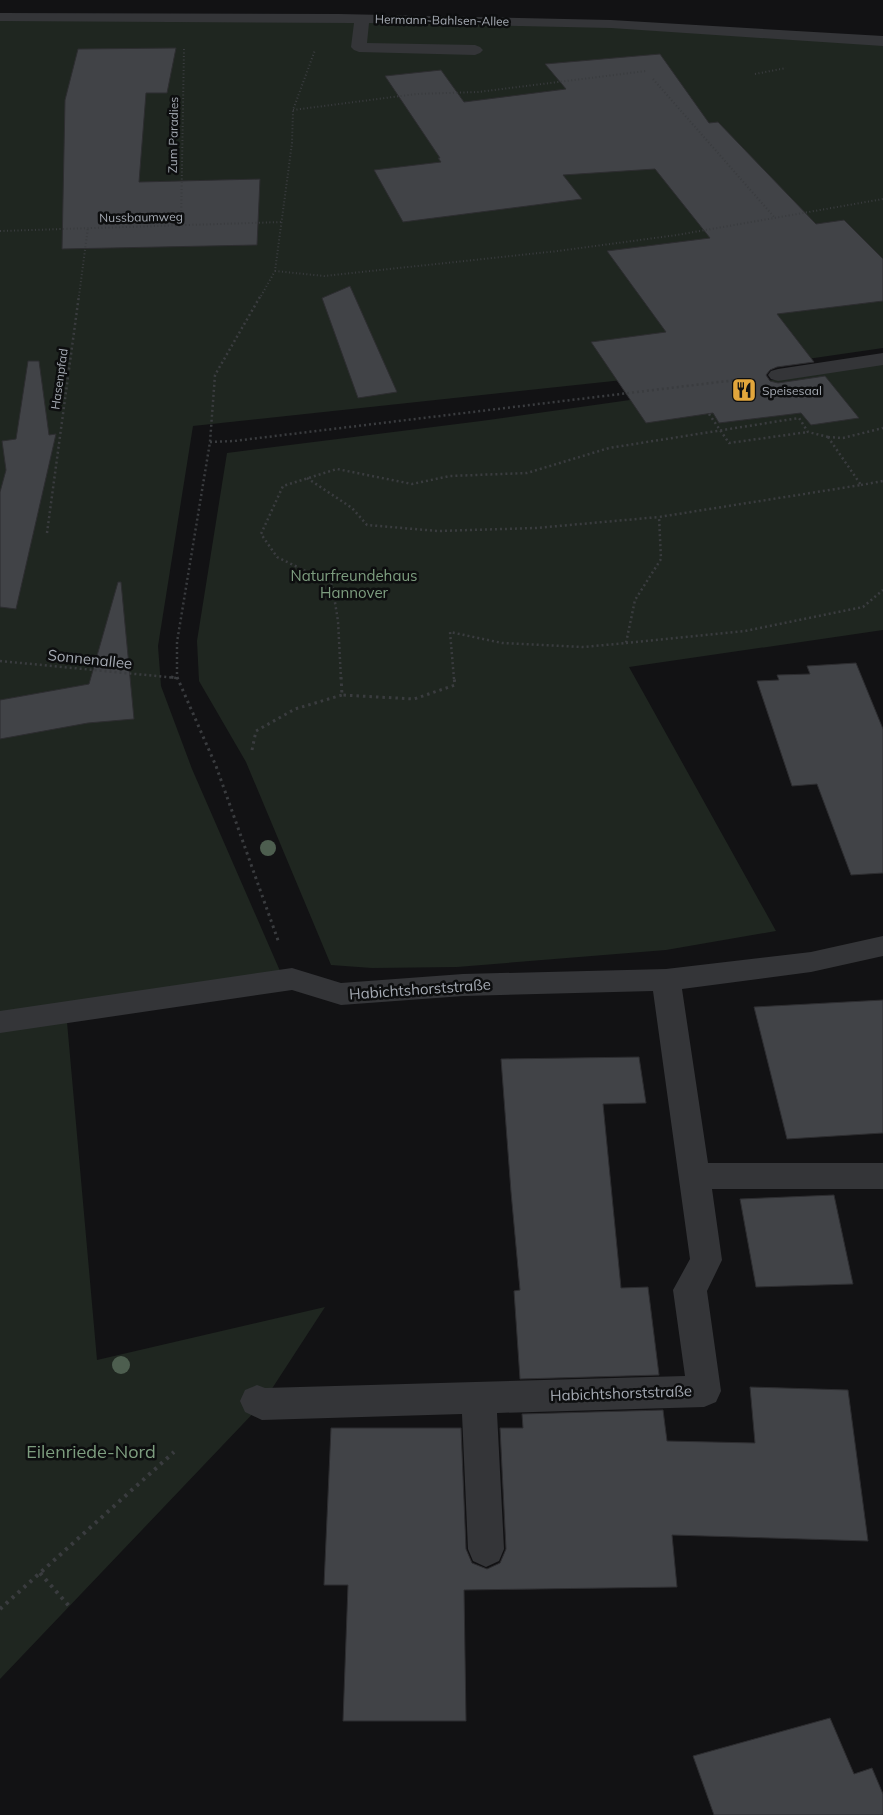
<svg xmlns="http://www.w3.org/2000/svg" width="883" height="1815" viewBox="0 0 883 1815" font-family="Mulish,sans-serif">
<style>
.green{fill:#1f2620}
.building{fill:#414347;stroke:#2d2d30}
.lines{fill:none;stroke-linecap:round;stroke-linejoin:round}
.path-far3{stroke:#3a3c3f;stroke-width:2;stroke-dasharray:1 2.5;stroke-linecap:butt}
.path-far2{stroke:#3a3c3f;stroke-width:2.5;stroke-dasharray:2 3;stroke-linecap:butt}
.path-far1{stroke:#3a3c3f;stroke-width:3;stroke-dasharray:2.5 4;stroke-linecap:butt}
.path{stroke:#3a3c3f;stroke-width:4;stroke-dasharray:3 5;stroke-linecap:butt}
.minor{fill:#343538;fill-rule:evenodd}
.tree{fill:#4d5e4f}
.labels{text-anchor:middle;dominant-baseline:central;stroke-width:5;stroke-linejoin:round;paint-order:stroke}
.far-street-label{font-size:12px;fill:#a5aab3;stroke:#0d0e0f}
.far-poi-label{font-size:12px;fill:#a5aab3;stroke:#0d0e0f;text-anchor:start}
.park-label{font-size:15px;fill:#7d9d7f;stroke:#0d0e0f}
.street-label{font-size:15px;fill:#a5aab3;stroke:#0d0e0f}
.near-park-label{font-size:18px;fill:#7d9d7f;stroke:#0d0e0f}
</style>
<rect width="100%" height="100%" fill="#121214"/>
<g class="green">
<path d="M 0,17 L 611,24 L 883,41 L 883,348 L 773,364 L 193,426 L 158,646 L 161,686 L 192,769 L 280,971 L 0,1012 Z"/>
<path d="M 883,359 L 883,630 L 629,667 L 776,931 L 666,950 L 457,967 L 372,968 L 331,965 L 246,762 L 199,681 L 197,641 L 227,453 L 481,421 L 857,368 Z"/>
<path d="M 67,1022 L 97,1360 L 325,1307 L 262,1404 L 0,1679 L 0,1032 Z"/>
</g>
<g class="building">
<path d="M 176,48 L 167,93 L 146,93 L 139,182 L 260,179 L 257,245 L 62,249 L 65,100 L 78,49 Z"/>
<path d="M 660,54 L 709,123 L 718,122 L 816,224 L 844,220 L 883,259 L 883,301 L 777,314 L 814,362 L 777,367 L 770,370 L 766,375 L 770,381 L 778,383 L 825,376 L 859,418 L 811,425 L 801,413 L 719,423 L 713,413 L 646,423 L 591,342 L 666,332 L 607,251 L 710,238 L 655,169 L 563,175 L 582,199 L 403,222 L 374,170 L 441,162 L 438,158 L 440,158 L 385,76 L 441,70 L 464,102 L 566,89 L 545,64 Z"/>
<path d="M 350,286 L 397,392 L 358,398 L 322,298 Z"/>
<path d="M 28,361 L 39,361 L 49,435 L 56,434 L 16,609 L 0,607 L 0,492 L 6,470 L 2,441 L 16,439 Z"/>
<path d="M 118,582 L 121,582 L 134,719 L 88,723 L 0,739 L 0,700 L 89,684 Z"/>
<path d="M 856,663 L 883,729 L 883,873 L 851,875 L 817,784 L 792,786 L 757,681 L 779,680 L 777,675 L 810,674 L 807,666 Z"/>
<path d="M 883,1000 L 883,1133 L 787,1139 L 754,1007 Z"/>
<path d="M 639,1057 L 646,1103 L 603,1104 L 621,1288 L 648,1287 L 659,1375 L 520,1379 L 514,1291 L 520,1290 L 511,1192 L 501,1059 Z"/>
<path d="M 834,1195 L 853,1284 L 756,1287 L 740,1199 Z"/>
<path d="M 750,1387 L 848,1390 L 868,1541 L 672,1535 L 677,1587 L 464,1590 L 466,1721 L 343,1721 L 348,1585 L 324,1585 L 331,1428 L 461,1428 L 466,1549 L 472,1563 L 487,1569 L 500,1563 L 506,1549 L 500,1428 L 523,1428 L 522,1414 L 663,1410 L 667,1441 L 755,1443 Z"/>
<path d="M 830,1718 L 854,1774 L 872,1768 L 883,1794 L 883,1815 L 714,1815 L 693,1756 Z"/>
</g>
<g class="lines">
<g class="path-far3">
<path d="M 755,74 L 786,68"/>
<path d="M 653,79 L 775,218"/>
<path d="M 293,110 L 416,94 L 478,92 L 646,71"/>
<path d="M 181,225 L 184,48"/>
<path d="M 0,231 L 282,222"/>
<path d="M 275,271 L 324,276 L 558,251 L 677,235 L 883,199"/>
<path d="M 79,296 L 88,227"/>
<path d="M 261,296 L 275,271 L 292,143 L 293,110 L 315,50"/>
</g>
<g class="path-far2">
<path d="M 709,414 L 729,443 L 808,432"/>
<path d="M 828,437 L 843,438 L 883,428"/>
<path d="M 210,442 L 234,441 L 744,379"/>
<path d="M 307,478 L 352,508 L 367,525 L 438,531 L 536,528 L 659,517"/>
<path d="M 861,485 L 883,481"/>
<path d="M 47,533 L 79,295"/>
<path d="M 626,643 L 745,631 L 863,607 L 883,590"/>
<path d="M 0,661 L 177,678"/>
<path d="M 177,679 L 177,642 L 210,442 L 215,375 L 261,295"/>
<path d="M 341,679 L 338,621 L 332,584 L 277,557 L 261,534 L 283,486 L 337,469 L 412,484 L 450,476 L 527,473 L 609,448 L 799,418 L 808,432 L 828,437"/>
<path d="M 454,679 L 450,632 L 502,643 L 584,647 L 626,643 L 635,600 L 661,559 L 659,517 L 861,485 L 828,437"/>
</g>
<g class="path-far1">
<path d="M 171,677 L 177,678"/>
<path d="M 177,677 L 216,766 L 279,943"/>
<path d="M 341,677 L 342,695 L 414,699 L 455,685 L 454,677"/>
<path d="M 252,750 L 256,731 L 295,709 L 342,695"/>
</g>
<g class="path">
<path d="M 40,1573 L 69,1606"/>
<path d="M 0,1609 L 174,1452"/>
</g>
<g class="minor">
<path d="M 0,13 L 339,14 L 611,20 L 883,36 L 883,46 L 611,28 L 369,23 L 367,43 L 475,45 L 480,47 L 483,50 L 480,53 L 475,55 L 359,52 L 354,50 L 351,47 L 354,23 L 0,21 Z"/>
<path d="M 883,353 L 883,365 L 778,381 L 771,379 L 768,375 L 771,371 L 778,369 Z"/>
<path d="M 883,936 L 883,956 L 811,972 L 682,989 L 708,1163 L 883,1163 L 883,1189 L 712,1189 L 722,1260 L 707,1291 L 721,1391 L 716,1402 L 704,1407 L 497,1413 L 504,1549 L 499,1561 L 486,1567 L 473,1561 L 468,1549 L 462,1414 L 262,1420 L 245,1412 L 240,1401 L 245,1390 L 257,1385 L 265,1388 L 685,1376 L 673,1290 L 690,1259 L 653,991 L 463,996 L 341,1005 L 292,990 L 0,1033 L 0,1011 L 292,968 L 341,983 L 463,974 L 666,969 L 811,952 Z"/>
</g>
</g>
<g class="tree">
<circle cx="268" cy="848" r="8"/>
<circle cx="121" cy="1365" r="9"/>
</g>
<defs>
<symbol id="restaurant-square" viewBox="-11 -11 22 22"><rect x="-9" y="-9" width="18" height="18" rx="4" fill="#e2a63c" stroke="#0d0e0f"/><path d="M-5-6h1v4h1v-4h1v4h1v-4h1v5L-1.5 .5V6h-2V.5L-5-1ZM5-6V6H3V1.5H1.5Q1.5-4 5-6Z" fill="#111"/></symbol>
</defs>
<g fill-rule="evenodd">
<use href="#restaurant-square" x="730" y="376" width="28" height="28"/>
</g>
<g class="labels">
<g class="far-street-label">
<text transform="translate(442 20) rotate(1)">Hermann-Bahlsen-Allee</text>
<text transform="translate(173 135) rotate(-89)">Zum Paradies</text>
<text transform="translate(141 217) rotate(-1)">Nussbaumweg</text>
<text transform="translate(59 379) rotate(-82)">Hasenpfad</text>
</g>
<g class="far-poi-label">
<text x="762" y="390">Speisesaal</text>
</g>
<g class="park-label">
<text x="354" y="575">Naturfreundehaus<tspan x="354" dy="17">Hannover</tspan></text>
</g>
<g class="street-label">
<text transform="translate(90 659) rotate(6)">Sonnenallee</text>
<text transform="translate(420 989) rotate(-4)">Habichtshorststraße</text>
<text transform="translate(621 1393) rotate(-2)">Habichtshorststraße</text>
</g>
<g class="near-park-label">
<text x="91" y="1451">Eilenriede-Nord</text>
</g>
</g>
</svg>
